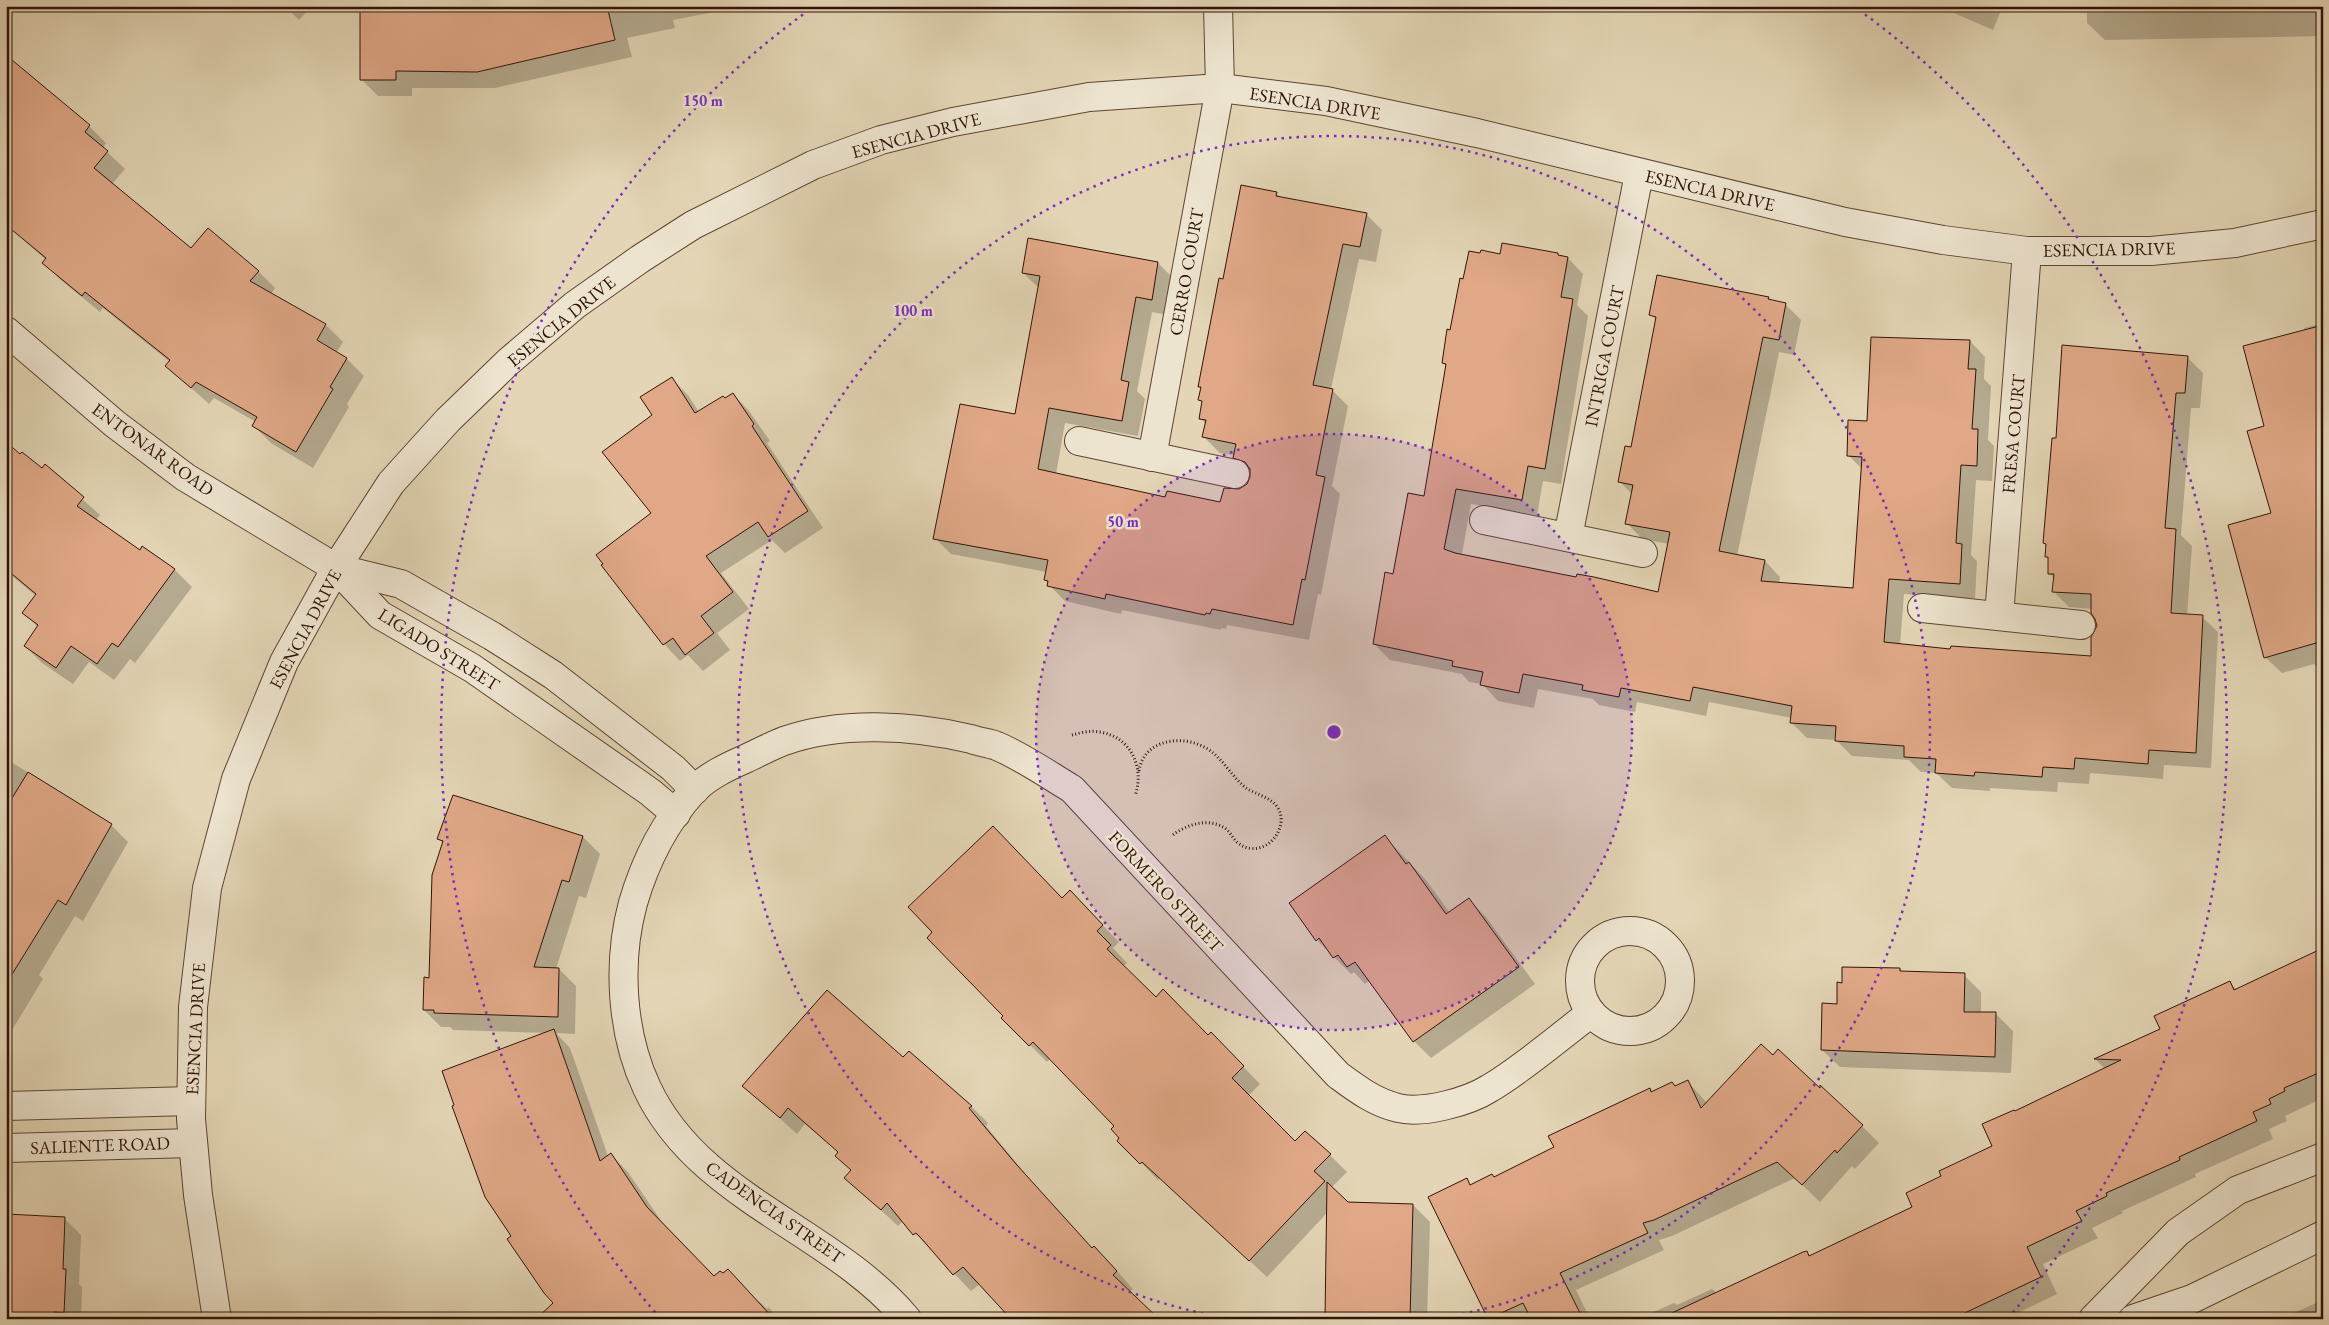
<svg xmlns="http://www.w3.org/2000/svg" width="2329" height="1325" viewBox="0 0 2329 1325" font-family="'EB Garamond',serif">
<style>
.shadow{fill:#0003}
.building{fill:#e0a887;stroke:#311307}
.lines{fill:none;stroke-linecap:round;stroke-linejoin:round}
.minor-casing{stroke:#5e4432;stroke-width:30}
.tertiary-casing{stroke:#5e4432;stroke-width:30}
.path{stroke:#311307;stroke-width:3;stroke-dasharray:1 2.5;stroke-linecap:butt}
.minor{stroke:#ede4cf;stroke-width:28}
.tertiary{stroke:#ede4cf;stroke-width:28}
.ring{fill:none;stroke:#7b2cbf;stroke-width:2.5;stroke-dasharray:2.5 5}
.labels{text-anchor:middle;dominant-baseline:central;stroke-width:5;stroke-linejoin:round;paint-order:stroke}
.street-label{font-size:18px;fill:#311307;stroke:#ede4cf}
.centre{fill:#7b2cbf;stroke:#ede4cf;stroke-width:2.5}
.ring-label{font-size:15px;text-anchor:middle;font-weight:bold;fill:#7b2cbf;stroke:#ede4cf;stroke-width:5;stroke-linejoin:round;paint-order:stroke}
</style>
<rect width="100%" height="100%" fill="#e3d5b5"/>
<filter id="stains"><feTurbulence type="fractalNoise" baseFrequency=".004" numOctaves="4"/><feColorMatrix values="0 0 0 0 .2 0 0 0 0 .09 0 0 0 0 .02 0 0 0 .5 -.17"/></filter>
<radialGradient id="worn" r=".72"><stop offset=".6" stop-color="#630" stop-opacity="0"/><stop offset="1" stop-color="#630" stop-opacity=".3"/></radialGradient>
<g class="shadow">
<path d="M 285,6 L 312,6 L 299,20 Z"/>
<path d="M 361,6 L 741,6 L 741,7 L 673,20 L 675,28 L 627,38 L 632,57 L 495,88 L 412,88 L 412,96 L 378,96 L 361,79 Z"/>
<path d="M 1938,6 L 2003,6 L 1993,30 Z"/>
<path d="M 2087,6 L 2323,6 L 2323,36 L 2105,40 L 2087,23 Z"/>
<path d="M 6,56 L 89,126 L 106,143 L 103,148 L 125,169 L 112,184 L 191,250 L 258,271 L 275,288 L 271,294 L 326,325 L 343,342 L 336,353 L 347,359 L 364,376 L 347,404 L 349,407 L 313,468 L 271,443 L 254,426 L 256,422 L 214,398 L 209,404 L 167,366 L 170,362 L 103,308 L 100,312 L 61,280 L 44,263 L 46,260 L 6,224 Z"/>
<path d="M 1276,193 L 1281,198 L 1366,214 L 1382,230 L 1376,262 L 1359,259 L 1331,389 L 1348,406 L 1332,486 L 1340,494 L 1321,595 L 1318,594 L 1309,640 L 1227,625 L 1226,629 L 1221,628 L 1221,630 L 1122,610 L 1121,614 L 1065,601 L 1049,585 L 1045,579 L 1047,572 L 951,554 L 935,538 L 1016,415 L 1039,288 L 1023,273 L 1029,239 L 1158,263 L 1174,279 L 1168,315 L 1152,312 L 1137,391 L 1145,399 L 1138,436 L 1065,423 L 1056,474 L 1166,499 L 1221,504 L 1247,486 L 1251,478 L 1250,473 L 1234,455 L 1220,453 L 1204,437 L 1206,424 L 1200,418 L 1203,403 L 1200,400 L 1202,389 L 1199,386 L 1224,281 Z"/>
<path d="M 1501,255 L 1558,255 L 1568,258 L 1583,274 L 1577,305 L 1588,316 L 1561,484 L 1543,481 L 1537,515 L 1471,504 L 1462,554 L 1659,594 L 1669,544 L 1642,539 L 1627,523 L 1632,494 L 1620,482 L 1632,448 L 1656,320 L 1651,314 L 1768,298 L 1771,301 L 1785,304 L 1801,320 L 1794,355 L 1779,352 L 1737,556 L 1765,561 L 1780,577 L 1779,584 L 1854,589 L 1862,469 L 1848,455 L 1868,422 L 1970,341 L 1985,357 L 1984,379 L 1991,386 L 1988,440 L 1994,446 L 1992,481 L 1976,480 L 1971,555 L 1977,561 L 1975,599 L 1904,594 L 1900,645 L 1952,651 L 2092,658 L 2098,626 L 2092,609 L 2069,607 L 2054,592 L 2055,579 L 2049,573 L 2049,559 L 2046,556 L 2047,546 L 2044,543 L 2057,439 L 2187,357 L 2203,373 L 2200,408 L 2191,408 L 2181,535 L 2192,546 L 2187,616 L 2202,617 L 2218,632 L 2211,768 L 2164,765 L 2163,779 L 2090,773 L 2089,784 L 2058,782 L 2057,792 L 1990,788 L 1990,791 L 1952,788 L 1936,773 L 1921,772 L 1909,760 L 1852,756 L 1836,740 L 1807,738 L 1792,723 L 1792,718 L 1709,702 L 1706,716 L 1637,702 L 1635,712 L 1599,705 L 1593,699 L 1538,689 L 1534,708 L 1498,701 L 1482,684 L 1469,682 L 1462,674 L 1390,660 L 1374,644 L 1394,575 L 1425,498 L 1447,367 L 1443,363 L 1464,281 Z"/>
<path d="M 2323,323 L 2323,672 L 2314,664 L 2282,673 L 2265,657 L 2273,514 L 2266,427 L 2305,332 L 2304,328 Z"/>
<path d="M 671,378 L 688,395 L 699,412 L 733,394 L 749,411 L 770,441 L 767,443 L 823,528 L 785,553 L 772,540 L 721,573 L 749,609 L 717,633 L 730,650 L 703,671 L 688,655 L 680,661 L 664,644 L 652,513 L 653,415 Z"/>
<path d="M 6,445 L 42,470 L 45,466 L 100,515 L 96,520 L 140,551 L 143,548 L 175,570 L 192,587 L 135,663 L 130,659 L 114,680 L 89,662 L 73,684 L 42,663 L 25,646 L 38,627 L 24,613 L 36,596 L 6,571 Z"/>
<path d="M 6,759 L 82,805 L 89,812 L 111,825 L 128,842 L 83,921 L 75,916 L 39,975 L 43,979 L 6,1040 Z"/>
<path d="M 583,837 L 600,854 L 586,898 L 579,896 L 556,969 L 559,969 L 576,986 L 575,1034 L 556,1033 L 570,1048 L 608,1156 L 611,1155 L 628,1172 L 664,1225 L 715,1278 L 761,1303 L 767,1309 L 768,1307 L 780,1319 L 566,1319 L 512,1237 L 547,1033 L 453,1030 L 450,1027 L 441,1027 L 424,1010 L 430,979 L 443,843 L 438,838 Z"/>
<path d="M 1385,837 L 1426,880 L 1450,913 L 1469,900 L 1486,917 L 1535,984 L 1431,1058 L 1414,1041 L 1370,980 L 1365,984 L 1354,972 L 1351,974 L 1317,940 Z"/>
<path d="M 1063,899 L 1087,909 L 1119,942 L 1113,948 L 1127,963 L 1123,967 L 1156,999 L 1208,1037 L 1211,1034 L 1260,1084 L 1248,1096 L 1295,1142 L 1330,1155 L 1347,1172 L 1331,1188 L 1347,1204 L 1413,1205 L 1430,1222 L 1427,1319 L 1326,1319 L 1327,1213 L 1267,1277 L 1160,1178 L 1158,1180 L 1119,1140 L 1121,1138 L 1116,1126 L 1051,1058 L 1047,1062 L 1003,1018 Z"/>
<path d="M 2323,950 L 2323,1098 L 2285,1116 L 2287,1121 L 2269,1129 L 2273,1139 L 2195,1174 L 2196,1177 L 2122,1211 L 2123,1213 L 2092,1228 L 2098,1238 L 2043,1264 L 2057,1294 L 2005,1319 L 1638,1319 L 1674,1303 L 1677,1305 L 1712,1289 L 1717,1293 L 1807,1252 L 1811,1257 L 1914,1208 L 1943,1177 L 1994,1147 L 2015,1113 L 2105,1069 L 2096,1060 L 2162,1030 L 2229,982 L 2237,990 Z"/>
<path d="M 1900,969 L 1903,973 L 1964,975 L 1981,992 L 1981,1013 L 1996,1014 L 2013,1031 L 2011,1073 L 1840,1067 L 1822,1050 L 1843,984 Z"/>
<path d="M 903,1059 L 971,1106 L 988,1123 L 986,1126 L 1033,1183 L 1092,1248 L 1111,1264 L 1133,1289 L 1129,1292 L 1157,1319 L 996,1319 L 1005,1310 L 980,1284 L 971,1291 L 903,1221 L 898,1226 L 846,1178 L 852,1171 L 837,1156 L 839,1153 L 805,1124 L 797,1134 L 744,1086 Z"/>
<path d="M 1688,1082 L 1707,1103 L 1862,1126 L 1879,1143 L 1855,1169 L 1852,1166 L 1820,1202 L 1795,1178 L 1672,1236 L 1659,1240 L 1664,1250 L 1576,1290 L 1590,1319 L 1490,1319 L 1430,1197 L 1466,1180 L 1472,1186 L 1494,1178 L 1556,1148 L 1649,1089 L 1653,1092 Z"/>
<path d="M 64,1218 L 81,1235 L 79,1284 L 82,1287 L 81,1319 L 6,1319 Z"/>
<path d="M 2323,1300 L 2323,1319 L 2280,1319 Z"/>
</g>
<g class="building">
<path d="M 360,6 L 607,6 L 615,40 L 477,72 L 396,71 L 396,80 L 360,80 Z"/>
<path d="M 6,55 L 90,125 L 85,132 L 108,151 L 94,168 L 191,248 L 208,228 L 259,271 L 250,281 L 326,324 L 317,340 L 347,358 L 330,387 L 333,389 L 296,452 L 252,426 L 257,417 L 196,382 L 191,388 L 165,366 L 170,360 L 85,292 L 82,296 L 42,263 L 46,258 L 6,225 Z"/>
<path d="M 1241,185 L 1277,192 L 1276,196 L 1367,213 L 1360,247 L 1343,244 L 1313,385 L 1333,389 L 1316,475 L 1325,477 L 1305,580 L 1302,579 L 1293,625 L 1212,609 L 1210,614 L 1206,613 L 1205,615 L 1106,594 L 1105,599 L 1047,586 L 1048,581 L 1044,580 L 1048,560 L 933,539 L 960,404 L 1015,414 L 1040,276 L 1022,273 L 1028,238 L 1158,262 L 1152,300 L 1136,297 L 1121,380 L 1129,382 L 1122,421 L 1049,408 L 1038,469 L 1165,497 L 1167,491 L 1220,502 L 1224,488 L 1239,489 L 1247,484 L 1250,477 L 1250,469 L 1245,462 L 1233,458 L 1236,444 L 1202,437 L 1206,420 L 1199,419 L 1202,401 L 1198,400 L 1201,387 L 1198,387 L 1219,278 L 1223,279 Z"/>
<path d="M 1502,243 L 1558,253 L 1558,255 L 1568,257 L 1561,297 L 1573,299 L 1545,469 L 1528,466 L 1522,500 L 1456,489 L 1444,549 L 1455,553 L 1576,577 L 1577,574 L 1594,577 L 1658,592 L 1670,532 L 1625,524 L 1633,485 L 1618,482 L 1625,446 L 1631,447 L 1656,317 L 1649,315 L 1657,275 L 1769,297 L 1768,299 L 1786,303 L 1779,340 L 1763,337 L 1719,551 L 1765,560 L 1761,581 L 1853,588 L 1862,457 L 1847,456 L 1848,420 L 1867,421 L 1871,337 L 1970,340 L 1968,369 L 1976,369 L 1972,429 L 1978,429 L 1977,466 L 1961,465 L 1956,543 L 1962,544 L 1960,584 L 1889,579 L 1884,642 L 1950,649 L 1951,646 L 2091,656 L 2091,637 L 2097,626 L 2095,619 L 2091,613 L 2091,594 L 2052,592 L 2054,574 L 2048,574 L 2048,557 L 2045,557 L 2046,544 L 2043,543 L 2052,438 L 2056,438 L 2062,345 L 2188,356 L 2185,393 L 2176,393 L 2165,528 L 2176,529 L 2171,613 L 2203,615 L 2196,753 L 2149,750 L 2148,764 L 2075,758 L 2074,769 L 2043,767 L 2042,777 L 1975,772 L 1974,776 L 1935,773 L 1936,759 L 1904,757 L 1904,746 L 1835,741 L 1836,726 L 1790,723 L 1792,706 L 1693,687 L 1690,701 L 1621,688 L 1619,697 L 1582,690 L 1583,685 L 1523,674 L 1519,693 L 1480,685 L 1483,672 L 1452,666 L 1453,661 L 1373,644 L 1385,572 L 1393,574 L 1408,493 L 1424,496 L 1446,364 L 1442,363 L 1447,329 L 1450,330 L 1460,278 L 1463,279 L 1469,251 L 1480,253 L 1481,250 L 1500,254 Z"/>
<path d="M 2323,325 L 2323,641 L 2264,658 L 2228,525 L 2271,513 L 2247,431 L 2264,426 L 2243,346 Z"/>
<path d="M 672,377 L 695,413 L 723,396 L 725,398 L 733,393 L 754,424 L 752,426 L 808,511 L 768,537 L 758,522 L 706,556 L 733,592 L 701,616 L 714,633 L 685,655 L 673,638 L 663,645 L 601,565 L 603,564 L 596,555 L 651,513 L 602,452 L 652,415 L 640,397 Z"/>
<path d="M 6,442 L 20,454 L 22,452 L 42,468 L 45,464 L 84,497 L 77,506 L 140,550 L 142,546 L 175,569 L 118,647 L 112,643 L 97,664 L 71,646 L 56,668 L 24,646 L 38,625 L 22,613 L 36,594 L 6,569 Z"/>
<path d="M 28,772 L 112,824 L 66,905 L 58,900 L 6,984 L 6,808 Z"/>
<path d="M 453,795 L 583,836 L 569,882 L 562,880 L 534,967 L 559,968 L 558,1017 L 434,1013 L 434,1010 L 423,1010 L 424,977 L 429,978 L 432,875 L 443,841 L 437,839 Z"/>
<path d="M 993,826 L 1062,898 L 1070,890 L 1103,925 L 1097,931 L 1111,945 L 1107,949 L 1156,997 L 1163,989 L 1208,1035 L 1211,1032 L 1244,1066 L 1232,1078 L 1295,1141 L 1305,1131 L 1331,1154 L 1314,1171 L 1325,1181 L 1249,1261 L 1142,1162 L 1140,1164 L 1117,1141 L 1119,1138 L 1111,1129 L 1114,1126 L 1033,1042 L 1029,1046 L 1001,1018 L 1003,1016 L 927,938 L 932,932 L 908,907 Z"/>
<path d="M 1385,835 L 1406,864 L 1409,862 L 1446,914 L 1469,898 L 1519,967 L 1413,1042 L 1355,962 L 1347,967 L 1338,955 L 1333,958 L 1319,938 L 1316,941 L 1289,903 Z"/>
<path d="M 2323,948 L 2323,1071 L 2284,1088 L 2285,1091 L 2269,1099 L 2271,1104 L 2253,1112 L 2257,1121 L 2179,1157 L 2180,1160 L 2106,1193 L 2107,1196 L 2076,1211 L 2082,1221 L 2027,1247 L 2041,1277 L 1952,1319 L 1659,1319 L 1803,1252 L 1807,1251 L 1809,1256 L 1912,1207 L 1906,1193 L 1941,1176 L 1939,1171 L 1992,1146 L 1982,1124 L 2014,1110 L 2015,1111 L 2121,1060 L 2094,1059 L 2160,1029 L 2154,1016 L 2230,981 L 2234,990 Z"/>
<path d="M 1842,967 L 1900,968 L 1900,971 L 1965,973 L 1964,1012 L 1996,1012 L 1995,1057 L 1821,1050 L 1822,1003 L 1837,1004 L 1837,982 L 1842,983 Z"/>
<path d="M 827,990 L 903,1057 L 909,1051 L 972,1106 L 969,1108 L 1016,1164 L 1092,1248 L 1094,1246 L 1117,1271 L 1113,1275 L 1159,1319 L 1011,1319 L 963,1267 L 953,1275 L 921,1238 L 916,1233 L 913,1235 L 887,1203 L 881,1210 L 844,1178 L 851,1170 L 835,1156 L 838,1152 L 788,1108 L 780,1118 L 742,1086 Z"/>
<path d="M 554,1029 L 600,1161 L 611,1153 L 647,1207 L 714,1276 L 720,1271 L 723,1273 L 728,1269 L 774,1319 L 536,1319 L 553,1303 L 544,1293 L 507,1239 L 511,1236 L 485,1197 L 452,1106 L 454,1105 L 442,1071 Z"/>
<path d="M 1761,1044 L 1773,1055 L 1778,1049 L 1820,1088 L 1820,1085 L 1863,1125 L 1837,1153 L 1835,1150 L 1802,1185 L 1777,1162 L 1654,1220 L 1643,1223 L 1648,1233 L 1560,1273 L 1583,1319 L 1531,1319 L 1523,1303 L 1488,1319 L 1428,1197 L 1467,1178 L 1470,1185 L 1492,1174 L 1494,1177 L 1554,1147 L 1548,1136 L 1650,1088 L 1651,1092 L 1672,1082 L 1675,1086 L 1688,1080 L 1701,1108 Z"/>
<path d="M 1327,1182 L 1348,1202 L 1413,1204 L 1410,1319 L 1325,1319 Z"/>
<path d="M 6,1214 L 65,1217 L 63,1269 L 66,1269 L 64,1313 L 54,1312 L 54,1319 L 6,1319 Z"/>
</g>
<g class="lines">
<defs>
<g id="minor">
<path d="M 6,331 L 115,424 L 185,477 L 336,568"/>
<path d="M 1079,441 L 1235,474"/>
<path d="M 1152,457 L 1220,88 L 1218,6"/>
<path d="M 1484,520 L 1643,553"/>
<path d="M 1568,537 L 1639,174"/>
<path d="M 1922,608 L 2081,625"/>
<path d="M 1999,616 L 2027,251"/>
<circle cx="1630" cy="981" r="50"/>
<path d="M 6,1106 L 191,1101"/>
<path d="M 6,1148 L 193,1143"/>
<path d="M 907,1319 C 832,1229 699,1199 647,1088 C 621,1033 617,962 633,903 C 645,862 665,822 694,790 C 708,776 727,767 745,759 C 758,753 771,746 784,741 C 840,721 913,725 971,739 C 979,742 989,743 997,746 C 1023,757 1047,774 1072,789 L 1338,1075 C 1357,1089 1374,1102 1398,1108 C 1423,1114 1468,1102 1490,1088 C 1525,1067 1558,1038 1591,1013"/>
<path d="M 2093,1319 L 2178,1232 L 2238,1190 L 2323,1157"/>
<path d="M 2133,1319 L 2192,1299 L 2323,1235"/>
</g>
<g id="tertiary">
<path d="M 336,568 L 401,584 L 492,636 L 553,675 L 673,768 L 695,790"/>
<path d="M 336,568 L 380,615 L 472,668 L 650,792 L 676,814"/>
<path d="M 217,1319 L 198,1195 L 191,1119 L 193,1007 L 207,888 L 236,779 L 284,662 L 336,568 L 391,483 L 448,420 L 508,362 L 575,305 L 640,259 L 693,225 L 813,165 L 881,140 L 953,122 L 1089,97 L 1220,88 L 1326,101 L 1477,133 L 1845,222 L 1943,240 L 2027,251 L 2151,251 L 2235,243 L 2323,224"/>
</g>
</defs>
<use href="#minor" class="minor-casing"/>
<use href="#tertiary" class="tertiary-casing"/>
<g class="path">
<path d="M 1072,735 C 1080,733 1090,730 1099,732 C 1131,736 1145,768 1135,796"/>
<path d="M 1139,771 C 1144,737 1188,733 1212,752 C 1225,762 1233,778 1246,788 C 1257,795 1271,797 1278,808 C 1282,815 1282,823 1279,830 C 1273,846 1253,855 1238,843 C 1233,839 1231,833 1226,829 C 1210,817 1187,824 1173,835"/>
</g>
<use href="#minor" class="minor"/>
<use href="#tertiary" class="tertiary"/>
</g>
<circle cx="1334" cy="732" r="298" fill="#7b2cbf" fill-opacity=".12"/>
<g class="ring">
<circle cx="1334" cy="732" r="298"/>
<path d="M1225 1318A596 596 0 1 1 1443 1318"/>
<path d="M660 1318A893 893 0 0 1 809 10M1859 10A893 893 0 0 1 2008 1318"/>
</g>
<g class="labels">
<g class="street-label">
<text transform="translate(1315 103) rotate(9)">ESENCIA DRIVE</text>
<text transform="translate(916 135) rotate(-15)">ESENCIA DRIVE</text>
<text transform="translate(1710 190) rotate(13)">ESENCIA DRIVE</text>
<text transform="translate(2109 249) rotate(-1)">ESENCIA DRIVE</text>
<text transform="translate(1186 272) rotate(-80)">CERRO COURT</text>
<text transform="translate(561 321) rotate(-39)">ESENCIA DRIVE</text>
<text transform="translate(1604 356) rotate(-79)">INTRIGA COURT</text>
<text transform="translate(2013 434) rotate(-85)">FRESA COURT</text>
<text transform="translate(153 449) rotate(36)">ENTONAR ROAD</text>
<text transform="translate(305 629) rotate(-62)">ESENCIA DRIVE</text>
<text transform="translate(439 649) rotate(32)">LIGADO STREET</text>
<text transform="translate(1166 891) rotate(47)">FORMERO STREET</text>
<text transform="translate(195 1029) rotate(-87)">ESENCIA DRIVE</text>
<text transform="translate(100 1145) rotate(-2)">SALIENTE ROAD</text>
<text transform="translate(775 1212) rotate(35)">CADENCIA STREET</text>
</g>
</g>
<circle cx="1334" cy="732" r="8" class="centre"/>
<g class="ring-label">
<text x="703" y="106">150 m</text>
<text x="913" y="316">100 m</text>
<text x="1123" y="527">50 m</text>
</g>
<rect width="2329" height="1325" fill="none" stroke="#e3d5b5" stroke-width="25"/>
<rect x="8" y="8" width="2314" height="1310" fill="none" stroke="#311307" stroke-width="2.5"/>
<rect x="12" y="12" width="2304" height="1300" fill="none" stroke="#311307"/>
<rect width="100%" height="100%" filter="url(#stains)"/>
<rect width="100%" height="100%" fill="url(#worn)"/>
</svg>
